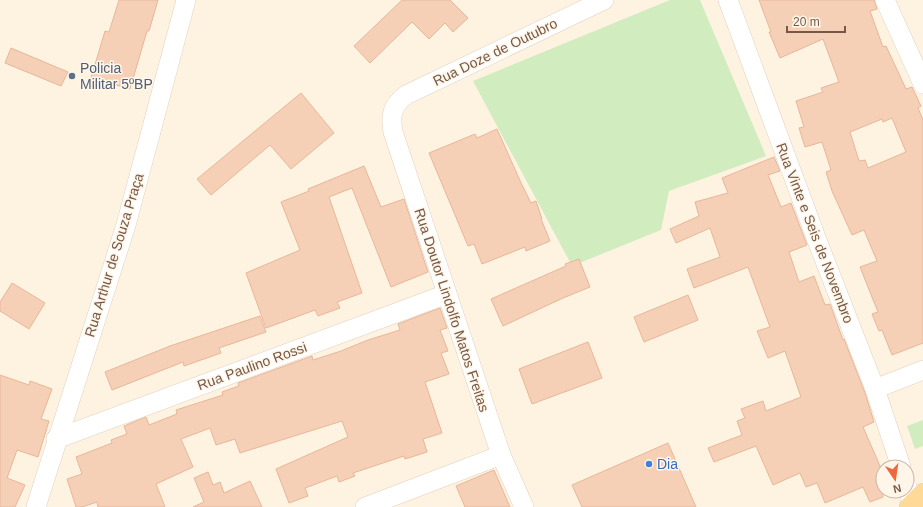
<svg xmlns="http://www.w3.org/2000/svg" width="923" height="507" viewBox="0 0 923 507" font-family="Helvetica,sans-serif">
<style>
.green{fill:#d1ecbf}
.building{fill:#f5d0b7;stroke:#e8b697;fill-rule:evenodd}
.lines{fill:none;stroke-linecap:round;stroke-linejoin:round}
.minor-casing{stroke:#e2cfbd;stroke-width:20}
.primary-casing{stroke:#ded7d3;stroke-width:24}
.minor{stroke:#fff;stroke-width:19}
.primary{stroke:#ffd997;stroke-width:22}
.service-dot{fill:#5c6f8a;stroke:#fff6e9;stroke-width:1.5}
.shop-dot{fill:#3f7fe0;stroke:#fff6e9;stroke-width:1.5}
.labels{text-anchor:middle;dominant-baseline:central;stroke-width:3;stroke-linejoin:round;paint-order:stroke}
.street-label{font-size:14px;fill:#765847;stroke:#fff6e9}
.service-label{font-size:14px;fill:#4e5e75;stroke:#fff6e9;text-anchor:start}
.shop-label{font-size:14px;fill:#366cbe;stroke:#fff6e9;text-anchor:start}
</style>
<rect width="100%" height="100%" fill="#fef3e1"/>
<g class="green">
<path d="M 670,0 L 700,0 L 766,156 L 669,191 L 661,230 L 572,266 L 473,81 Z"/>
<path d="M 923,420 L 923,446 L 915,449 L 907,426 Z"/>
</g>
<g class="building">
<path d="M 119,0 L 158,0 L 149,31 L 147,31 L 130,89 L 91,78 L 105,31 L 109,32 Z"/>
<path d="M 402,0 L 450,0 L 468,18 L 453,32 L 445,23 L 429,39 L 412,22 L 370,63 L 354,46 Z"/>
<path d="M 759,0 L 874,0 L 877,9 L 870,11 L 883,47 L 886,46 L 906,89 L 912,87 L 921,106 L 918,108 L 923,120 L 923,343 L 892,355 L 882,330 L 879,331 L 872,314 L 878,312 L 860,267 L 877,261 L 864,230 L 852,235 L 832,191 L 826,172 L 831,170 L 822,142 L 805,147 L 799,128 L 804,127 L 796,101 L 823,92 L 821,88 L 839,82 L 823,39 L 780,58 L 769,32 L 771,32 ZM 892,118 L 906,152 L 868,168 L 865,160 L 859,161 L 850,132 L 882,119 L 883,122 Z"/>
<path d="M 11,48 L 68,72 L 61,86 L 5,63 Z"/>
<path d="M 301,93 L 334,133 L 291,169 L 270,145 L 211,195 L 197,179 Z"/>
<path d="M 497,129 L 522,185 L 531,203 L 536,201 L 542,219 L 541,219 L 550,241 L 526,251 L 525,247 L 482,264 L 474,244 L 468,246 L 429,153 L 475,134 L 477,138 Z"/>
<path d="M 774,157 L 780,171 L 768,175 L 781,207 L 791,203 L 807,245 L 789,252 L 799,282 L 814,276 L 825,305 L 830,304 L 843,340 L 844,339 L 865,393 L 874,422 L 863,427 L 883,473 L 883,497 L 870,502 L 863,487 L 825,503 L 817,483 L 806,487 L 800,473 L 773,485 L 756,446 L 714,462 L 708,448 L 742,435 L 737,421 L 745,418 L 741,409 L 763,401 L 766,411 L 801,397 L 785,351 L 768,358 L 757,331 L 770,327 L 748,267 L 694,288 L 687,269 L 720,257 L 710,228 L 676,243 L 670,229 L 699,216 L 695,202 L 728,193 L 722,178 Z"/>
<path d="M 364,166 L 381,207 L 404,199 L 428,272 L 391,287 L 352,188 L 329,197 L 362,293 L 337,302 L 340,308 L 318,316 L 315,310 L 266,328 L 246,273 L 300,250 L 281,202 L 309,191 L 308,189 Z"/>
<path d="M 579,259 L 590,287 L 563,298 L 503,326 L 491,299 L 566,266 L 565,264 Z"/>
<path d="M 12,283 L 45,303 L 29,329 L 0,311 L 0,302 Z"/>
<path d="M 688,295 L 698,320 L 644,342 L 634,317 Z"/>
<path d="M 440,308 L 447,328 L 440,330 L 448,351 L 441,353 L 449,374 L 425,382 L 442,433 L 423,439 L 427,452 L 405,459 L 404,456 L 353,473 L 355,476 L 339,482 L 337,476 L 305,488 L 308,496 L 289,503 L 276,469 L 348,437 L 342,421 L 240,453 L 235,439 L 216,445 L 210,428 L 181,439 L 193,467 L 156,484 L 165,507 L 98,507 L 97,502 L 82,507 L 76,507 L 67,479 L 82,474 L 76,457 L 112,443 L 111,440 L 127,434 L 124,426 L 146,417 L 149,425 L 177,414 L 176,410 L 223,395 L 222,392 L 239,386 L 238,383 L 312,356 L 313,360 L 341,351 L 368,340 L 400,330 L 398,324 Z"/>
<path d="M 260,316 L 266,332 L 219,348 L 221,353 L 184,366 L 183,362 L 112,390 L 105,372 L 170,346 Z"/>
<path d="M 588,342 L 602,378 L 532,404 L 519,369 Z"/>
<path d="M 0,375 L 29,385 L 30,381 L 52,389 L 41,419 L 49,421 L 38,457 L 17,450 L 7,478 L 25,485 L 15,507 L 0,507 Z"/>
<path d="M 668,443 L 696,507 L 582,507 L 572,485 Z"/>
<path d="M 494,470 L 510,507 L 465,507 L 456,486 Z"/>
<path d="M 208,472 L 213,485 L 220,482 L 224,493 L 250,481 L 262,507 L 193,507 L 204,502 L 194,478 Z"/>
</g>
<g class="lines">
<defs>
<g id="minor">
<path d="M 728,0 L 818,243 L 875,389 L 901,467"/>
<path d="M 885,0 L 923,84"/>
<path d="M 875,389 L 923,370"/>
<path d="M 56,439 L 447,294"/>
<path d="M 907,487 L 914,507"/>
<path d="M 36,507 L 126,225 L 186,0"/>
<path d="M 365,507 L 501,455"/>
<path d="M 524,507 L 501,455 L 393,132 C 390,115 392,106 406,95 L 604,0"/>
</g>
<path id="primary" d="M 911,507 L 923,495"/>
</defs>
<use href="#minor" class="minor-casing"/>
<use href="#primary" class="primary-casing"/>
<use href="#minor" class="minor"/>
<use href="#primary" class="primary"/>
</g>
<circle class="service-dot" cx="72" cy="76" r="4"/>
<circle class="shop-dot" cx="649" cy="464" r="4"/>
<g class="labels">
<g class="street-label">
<text transform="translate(495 52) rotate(-26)">Rua Doze de Outubro</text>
<text transform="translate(815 233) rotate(69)">Rua Vinte e Seis de Novembro</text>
<text transform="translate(114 255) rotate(-73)">Rua Arthur de Souza Praça</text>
<text transform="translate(452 310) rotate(72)">Rua Doutor Lindolfo Matos Freitas</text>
<text transform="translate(252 366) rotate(-20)">Rua Paulino Rossi</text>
</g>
<g class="service-label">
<text x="80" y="68">Policia<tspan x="80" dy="16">Militar 5ºBP</tspan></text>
</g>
<g class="shop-label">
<text x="657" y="464">Dia</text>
</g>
</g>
<g transform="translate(895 479) rotate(167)"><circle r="19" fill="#fff6e9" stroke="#c8b7a8"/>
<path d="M0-3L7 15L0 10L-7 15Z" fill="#ef673f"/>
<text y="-6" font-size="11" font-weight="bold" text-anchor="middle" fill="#765847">N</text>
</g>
<path d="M787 26v6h58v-6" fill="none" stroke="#765847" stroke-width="2"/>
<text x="793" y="26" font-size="12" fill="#765847" stroke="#fff6e9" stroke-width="3" paint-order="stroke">20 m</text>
</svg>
